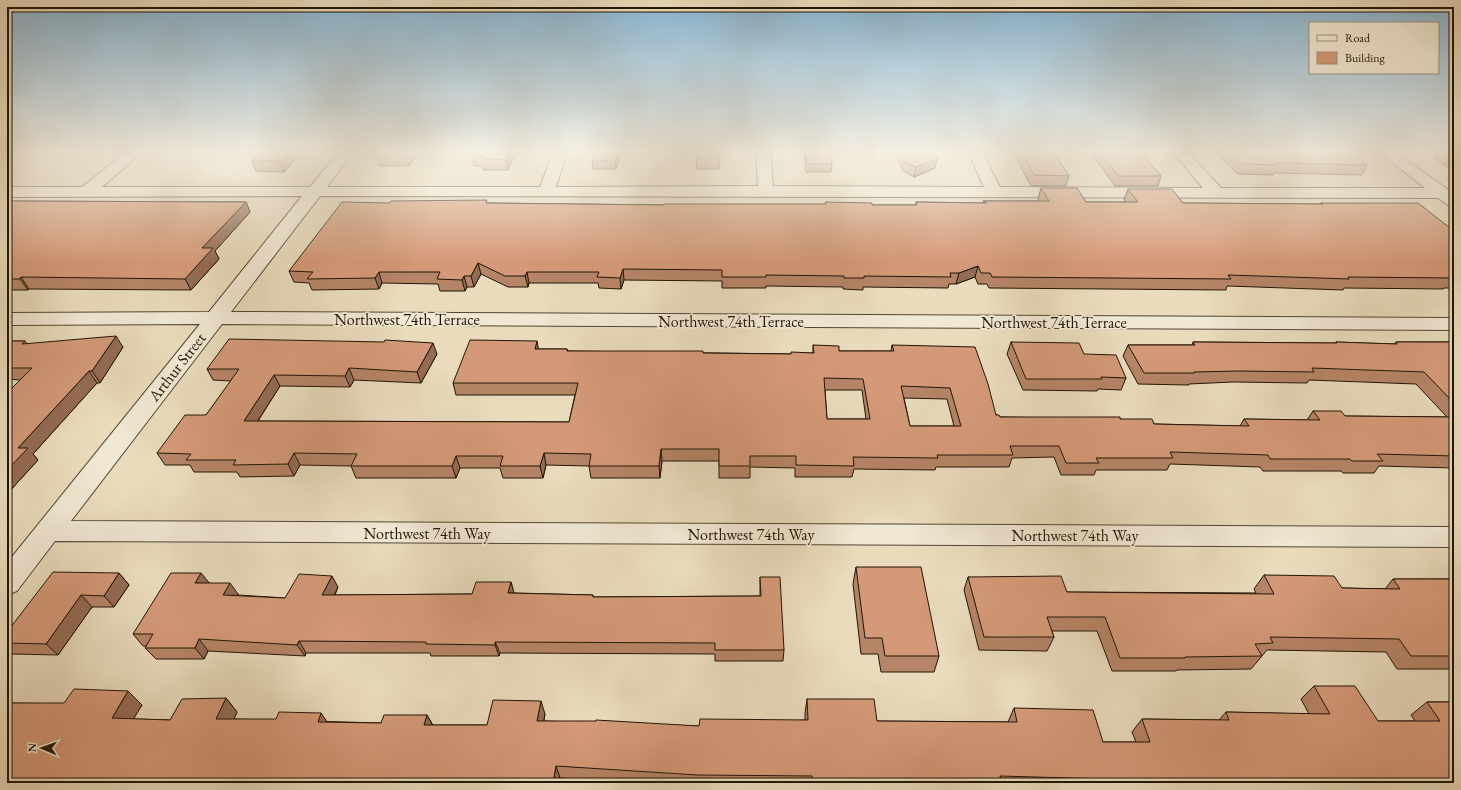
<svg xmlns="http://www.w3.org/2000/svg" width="1461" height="790" viewBox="0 0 1461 790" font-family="'EB Garamond',serif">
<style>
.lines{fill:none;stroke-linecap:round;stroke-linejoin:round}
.minor-casing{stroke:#524633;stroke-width:2}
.minor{fill:#f1e8d3;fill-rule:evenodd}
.wall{fill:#b68467;stroke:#201505;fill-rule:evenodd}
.shaded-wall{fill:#946b54;stroke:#201505}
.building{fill:#d49978;stroke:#201505;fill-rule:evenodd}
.labels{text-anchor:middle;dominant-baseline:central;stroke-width:3.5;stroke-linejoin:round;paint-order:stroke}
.street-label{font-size:16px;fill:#201505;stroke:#f1e8d3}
</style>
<rect width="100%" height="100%" fill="#e9dbbc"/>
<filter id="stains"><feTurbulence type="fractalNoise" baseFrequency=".005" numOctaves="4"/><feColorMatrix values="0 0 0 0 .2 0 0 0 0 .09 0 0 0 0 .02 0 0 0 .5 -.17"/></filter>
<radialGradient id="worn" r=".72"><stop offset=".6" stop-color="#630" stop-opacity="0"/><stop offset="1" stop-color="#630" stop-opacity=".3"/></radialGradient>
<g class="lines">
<defs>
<path id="minor" d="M 126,152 L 142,152 L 102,187 L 310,187 L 339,152 L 353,152 L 327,187 L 540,187 L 553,152 L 567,152 L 556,187 L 758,186 L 756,152 L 770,152 L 773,186 L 984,187 L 968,152 L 982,152 L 1000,187 L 1203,188 L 1173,152 L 1188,152 L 1221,188 L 1425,188 L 1379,152 L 1395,152 L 1454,194 L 1454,207 L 1448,205 L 1438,198 L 320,196 L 231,312 L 1454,318 L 1454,330 L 222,324 L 71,521 L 1454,527 L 1454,547 L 55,541 L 17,591 L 7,595 L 7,563 L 200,324 L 7,325 L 7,313 L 209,312 L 302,196 L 7,197 L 7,187 L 82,187 Z"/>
</defs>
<use href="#minor" class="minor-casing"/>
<use href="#minor" class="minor"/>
</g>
<g class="wall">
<path d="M 261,152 L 302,152 L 284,172 L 256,171 L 252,161 Z"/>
<path d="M 419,152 L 409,166 L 380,166 L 377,156 Z"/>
<path d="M 516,152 L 508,170 L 484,170 L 483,166 L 474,166 L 472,156 Z"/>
<path d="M 595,152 L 621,152 L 616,169 L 593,169 L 592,161 Z"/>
<path d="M 720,152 L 719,169 L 697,169 L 696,159 Z"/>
<path d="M 804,152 L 830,152 L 832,164 L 831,172 L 806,172 Z"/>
<path d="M 896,152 L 934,152 L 935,168 L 914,177 L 902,170 Z"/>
<path d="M 1013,152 L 1053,152 L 1069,176 L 1066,186 L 1031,186 Z"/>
<path d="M 1090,152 L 1141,152 L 1161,176 L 1158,186 L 1115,186 Z"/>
<path d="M 1215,152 L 1352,152 L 1367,165 L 1362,175 L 1274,173 L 1273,175 L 1238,174 Z"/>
<path d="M 1438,152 L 1454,152 L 1454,172 L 1434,158 Z"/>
<path d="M 1041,188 L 1086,202 L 1126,202 L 1124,199 L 1128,189 L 1183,203 L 1320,204 L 1321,203 L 1454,231 L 1454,288 L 1444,288 L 1443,289 L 1344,288 L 1343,290 L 1227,286 L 1226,290 L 989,288 L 987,284 L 978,284 L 975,277 L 956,284 L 949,284 L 948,288 L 863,287 L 863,290 L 843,289 L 843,287 L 766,286 L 766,288 L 722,288 L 722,281 L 624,280 L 621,289 L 599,288 L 598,283 L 529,283 L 528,287 L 508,287 L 481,274 L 474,287 L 467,287 L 465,291 L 440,291 L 438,284 L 382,283 L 379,289 L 312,290 L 309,283 L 294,282 L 289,271 L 390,203 L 488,203 L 664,205 L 916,205 L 916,202 L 983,203 L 983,201 L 1040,201 L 1038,199 Z"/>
<path d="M 7,201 L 246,202 L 250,212 L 215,251 L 219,259 L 191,290 L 29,289 L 28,290 L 7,290 Z"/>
<path d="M 7,341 L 25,341 L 27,344 L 123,347 L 100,383 L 97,383 L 33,454 L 38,460 L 7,494 L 7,393 L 20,380 L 7,379 Z"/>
<path d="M 1011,342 L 1084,354 L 1126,378 L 1121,390 L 1098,389 L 1097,391 L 1023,390 L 1007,354 Z"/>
<path d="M 1193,342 L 1335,343 L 1336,342 L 1394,344 L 1396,342 L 1454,342 L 1454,468 L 1379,466 L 1374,473 L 1343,473 L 1341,471 L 1263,471 L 1260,467 L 1170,464 L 1167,470 L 1096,470 L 1094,475 L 1061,475 L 1054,457 L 1012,458 L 1009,467 L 936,467 L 935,470 L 854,469 L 852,477 L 795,477 L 795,468 L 750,467 L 750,478 L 719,478 L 719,461 L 662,461 L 660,478 L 591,478 L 589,466 L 546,465 L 543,478 L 503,478 L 500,468 L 460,468 L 456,478 L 356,478 L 351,466 L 300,465 L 294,476 L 240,477 L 237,472 L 194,472 L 190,465 L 165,465 L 157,453 L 206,415 L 231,381 L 213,380 L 207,369 L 437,354 L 421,383 L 354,380 L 350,387 L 280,386 L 258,421 L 569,422 L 575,395 L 456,395 L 453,383 L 539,349 L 567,349 L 568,351 L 791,354 L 813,353 L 813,345 L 839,351 L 891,351 L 892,345 L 1000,417 L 1120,419 L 1154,424 L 1240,426 L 1244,419 L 1307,420 L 1313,411 L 1345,416 L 1447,417 L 1416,384 L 1309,380 L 1307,383 L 1233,382 L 1189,384 L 1189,385 L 1138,384 L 1123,356 L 1128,345 L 1192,345 ZM 825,390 L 862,390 L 866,419 L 827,419 ZM 904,398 L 947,399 L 954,426 L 910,426 Z"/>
<path d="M 856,567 L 939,656 L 934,672 L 881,672 L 878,654 L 861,654 L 853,584 Z"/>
<path d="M 119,573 L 129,585 L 114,607 L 92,607 L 58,655 L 12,654 L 7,650 L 7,632 Z"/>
<path d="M 201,573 L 209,583 L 238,594 L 238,595 L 285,598 L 338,587 L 335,595 L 472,594 L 511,582 L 514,593 L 593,595 L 594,597 L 760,596 L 760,577 L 784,650 L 783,661 L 715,661 L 715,654 L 500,653 L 499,656 L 431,656 L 430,653 L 306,653 L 305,656 L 208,651 L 204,659 L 156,659 L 145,648 L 147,646 L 143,646 L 133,634 Z"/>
<path d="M 1264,575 L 1342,588 L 1385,589 L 1393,579 L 1454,579 L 1454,669 L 1397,669 L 1386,652 L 1267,650 L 1251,669 L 1177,670 L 1176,671 L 1112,671 L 1097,631 L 1052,631 L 1054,637 L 1047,651 L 979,650 L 964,590 L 968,577 L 1067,592 L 1256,593 L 1254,589 Z"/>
<path d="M 1314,686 L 1378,721 L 1415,721 L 1411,715 L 1427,702 L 1454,702 L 1454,783 L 630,783 L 560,778 L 560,783 L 7,783 L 7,703 L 142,705 L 133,719 L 170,720 L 226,698 L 237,712 L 234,719 L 381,723 L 427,715 L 433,725 L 487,725 L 545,714 L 544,721 L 699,726 L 805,720 L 805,713 L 807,699 L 877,721 L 1008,722 L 1014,708 L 1103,742 L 1136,742 L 1132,732 L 1142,719 L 1219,720 L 1226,712 L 1309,714 L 1301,699 Z"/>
</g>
<g class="shaded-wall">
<path d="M 290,152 L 302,152 L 284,172 L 280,161 Z"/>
<path d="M 409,152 L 419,152 L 409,166 L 406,156 Z"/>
<path d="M 509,152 L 516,152 L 508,170 L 506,160 Z"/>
<path d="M 618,152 L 621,152 L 616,169 L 615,161 Z"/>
<path d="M 937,159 L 935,168 L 914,177 L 916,167 Z"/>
<path d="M 246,202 L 250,212 L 215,251 L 219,259 L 191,290 L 185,279 L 202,248 Z"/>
<path d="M 478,263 L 481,274 L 474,287 L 471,276 Z"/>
<path d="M 978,266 L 975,277 L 956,284 L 959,273 Z"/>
<path d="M 623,269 L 624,280 L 621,289 L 620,278 Z"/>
<path d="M 379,272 L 382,283 L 379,289 L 375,278 Z"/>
<path d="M 527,272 L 529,283 L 528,287 L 525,276 Z"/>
<path d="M 464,276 L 467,287 L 465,291 L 462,280 Z"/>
<path d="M 21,277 L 29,289 L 28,290 L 20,279 Z"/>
<path d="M 116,336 L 123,347 L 100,383 L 92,371 Z"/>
<path d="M 537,341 L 539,352 L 535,349 Z"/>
<path d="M 433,343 L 437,354 L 421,383 L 417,372 Z"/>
<path d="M 349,368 L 354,380 L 350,387 L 345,376 Z"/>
<path d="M 89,371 L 97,383 L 33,454 L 38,460 L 7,494 L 7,470 L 18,448 Z"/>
<path d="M 274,375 L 280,386 L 250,433 L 244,421 Z"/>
<path d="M 661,449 L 662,461 L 660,478 L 659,466 Z"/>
<path d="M 294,453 L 300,465 L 294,476 L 288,464 Z"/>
<path d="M 544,453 L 546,465 L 543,478 L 540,466 Z"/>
<path d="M 456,456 L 460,468 L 456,478 L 452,466 Z"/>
<path d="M 119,573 L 129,585 L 114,607 L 104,596 Z"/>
<path d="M 201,573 L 210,584 L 195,583 Z"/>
<path d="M 332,576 L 338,587 L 329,606 L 322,595 Z"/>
<path d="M 511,582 L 514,593 L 508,593 Z"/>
<path d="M 230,583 L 238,594 L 232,606 L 223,595 Z"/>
<path d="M 81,595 L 92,607 L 58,655 L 46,644 Z"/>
<path d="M 199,639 L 208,651 L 204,659 L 195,648 Z"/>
<path d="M 299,641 L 306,653 L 305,656 L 297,645 Z"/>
<path d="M 495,642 L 500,653 L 499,656 L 495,645 Z"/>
<path d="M 128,691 L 142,705 L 126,731 L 112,718 Z"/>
<path d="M 226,698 L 237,712 L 228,732 L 216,719 Z"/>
<path d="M 541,701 L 545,714 L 541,734 L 537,721 Z"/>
<path d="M 321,713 L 330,726 L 318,722 Z"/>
<path d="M 427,715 L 434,728 L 424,725 Z"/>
<path d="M 556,766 L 560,778 L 560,783 L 553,783 Z"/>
<path d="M 109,779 L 114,783 L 106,783 Z"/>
</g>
<g class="building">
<path d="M 261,152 L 290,152 L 280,161 L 252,161 Z"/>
<path d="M 380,152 L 409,152 L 406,156 L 377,156 Z"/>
<path d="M 474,152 L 509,152 L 506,160 L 482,159 L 483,156 L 472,156 Z"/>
<path d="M 595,152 L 618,152 L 615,161 L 592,161 Z"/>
<path d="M 697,152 L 719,152 L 719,159 L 696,159 Z"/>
<path d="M 805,152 L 830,152 L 832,164 L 807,164 Z"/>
<path d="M 900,152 L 934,152 L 937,159 L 916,167 L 903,161 Z"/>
<path d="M 1021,152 L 1053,152 L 1069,176 L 1034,175 Z"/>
<path d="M 1100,152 L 1141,152 L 1161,176 L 1118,176 Z"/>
<path d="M 1229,152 L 1352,152 L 1367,165 L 1276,163 L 1278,165 L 1242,164 Z"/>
<path d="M 1445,152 L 1454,152 L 1454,158 Z"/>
<path d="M 1041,188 L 1077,188 L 1086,202 L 1138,202 L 1128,189 L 1172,189 L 1183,203 L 1323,204 L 1321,203 L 1418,203 L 1454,231 L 1454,277 L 1449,277 L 1451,278 L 1348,277 L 1349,279 L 1228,275 L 1231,279 L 992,277 L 990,273 L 981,273 L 978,266 L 959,273 L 950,273 L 951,277 L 864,276 L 864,278 L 844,278 L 844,276 L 766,275 L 766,277 L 722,277 L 722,270 L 623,269 L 620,278 L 597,277 L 599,272 L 527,272 L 525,276 L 505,276 L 478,263 L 471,276 L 464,276 L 462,280 L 437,279 L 440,272 L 379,272 L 375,278 L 307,279 L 313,272 L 289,271 L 342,202 L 390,203 L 391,201 L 487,200 L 486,203 L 664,205 L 664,204 L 826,204 L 825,202 L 872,203 L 872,205 L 917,205 L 916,202 L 987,203 L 983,201 L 1049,201 Z"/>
<path d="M 7,201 L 246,202 L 202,248 L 213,248 L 185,279 L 21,277 L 20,279 L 7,279 Z"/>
<path d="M 116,336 L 92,371 L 89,371 L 18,448 L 28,448 L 7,470 L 7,408 L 9,405 L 7,405 L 7,393 L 32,368 L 7,368 L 7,341 L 25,341 L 22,344 Z"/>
<path d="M 229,339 L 384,342 L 385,340 L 433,343 L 417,372 L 349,368 L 345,376 L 274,375 L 244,421 L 569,422 L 578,383 L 453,383 L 470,340 L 537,341 L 535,349 L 567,349 L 567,351 L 703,351 L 703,353 L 791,354 L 791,352 L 814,353 L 813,345 L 839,346 L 839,351 L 894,351 L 892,345 L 975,347 L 988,384 L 996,415 L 999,415 L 1000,417 L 1120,417 L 1120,419 L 1152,419 L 1154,424 L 1249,426 L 1244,419 L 1320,420 L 1313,411 L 1341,411 L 1345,416 L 1454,417 L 1454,456 L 1377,454 L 1383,461 L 1352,461 L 1350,459 L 1270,459 L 1268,455 L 1170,452 L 1173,458 L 1096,458 L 1099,463 L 1066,463 L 1059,446 L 1010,446 L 1013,455 L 937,455 L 938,458 L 853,457 L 854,466 L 796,465 L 796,456 L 750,456 L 750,466 L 719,466 L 719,449 L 661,449 L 659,466 L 589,466 L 591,454 L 544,453 L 540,466 L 500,466 L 503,456 L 456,456 L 452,466 L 351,466 L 357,454 L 294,453 L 288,464 L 233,465 L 236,460 L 186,460 L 191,454 L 157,453 L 185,415 L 206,415 L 239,369 L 207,369 ZM 824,378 L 863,379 L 870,419 L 827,419 ZM 901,386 L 950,388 L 961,426 L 910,426 Z"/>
<path d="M 1011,342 L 1079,343 L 1084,354 L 1116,355 L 1126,378 L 1101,377 L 1102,379 L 1026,379 Z"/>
<path d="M 1193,342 L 1337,343 L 1336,342 L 1397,344 L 1396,342 L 1454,342 L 1454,403 L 1424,372 L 1312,368 L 1314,372 L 1239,371 L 1194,372 L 1194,373 L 1144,373 L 1128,345 L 1195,345 Z"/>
<path d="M 856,567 L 921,567 L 939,656 L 885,656 L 882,638 L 865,638 Z"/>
<path d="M 53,572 L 119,573 L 104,596 L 81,595 L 46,644 L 7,643 L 7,632 Z"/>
<path d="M 171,573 L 201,573 L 195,583 L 230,583 L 223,595 L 285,598 L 299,574 L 332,576 L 322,595 L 472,594 L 476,582 L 511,582 L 508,593 L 593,595 L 593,597 L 761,596 L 760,577 L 780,577 L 784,650 L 715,650 L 715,643 L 495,642 L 495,645 L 426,644 L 426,642 L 299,641 L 297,645 L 199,639 L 195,648 L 145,648 L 153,634 L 133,634 Z"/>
<path d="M 1264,575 L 1334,576 L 1342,588 L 1400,589 L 1393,579 L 1454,579 L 1454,656 L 1411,656 L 1399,639 L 1270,637 L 1273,643 L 1255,644 L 1262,656 L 1185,657 L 1185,658 L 1120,658 L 1105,617 L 1047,617 L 1054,637 L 984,637 L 968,577 L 1061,576 L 1067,592 L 1274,594 Z"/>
<path d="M 1314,686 L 1355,686 L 1378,721 L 1440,721 L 1427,702 L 1454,702 L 1454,783 L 1338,783 L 1310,782 L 1310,783 L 1142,783 L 1141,780 L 1000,776 L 1002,783 L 813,783 L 812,776 L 697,775 L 556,766 L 553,783 L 249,783 L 215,782 L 215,783 L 174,783 L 176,779 L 109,779 L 106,783 L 37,783 L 7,782 L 7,703 L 64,703 L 74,689 L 128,691 L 112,718 L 170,720 L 182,699 L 226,698 L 216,719 L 276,719 L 279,712 L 321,713 L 318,722 L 381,723 L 384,715 L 427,715 L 424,725 L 487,725 L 493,700 L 541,701 L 537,721 L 596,721 L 596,720 L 699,726 L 700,719 L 808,720 L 807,699 L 874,699 L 877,721 L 1017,722 L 1014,708 L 1093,710 L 1103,742 L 1150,742 L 1142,719 L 1229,720 L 1226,712 L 1330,714 Z"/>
</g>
<linearGradient id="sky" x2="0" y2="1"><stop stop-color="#88b6d4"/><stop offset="0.58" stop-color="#f5efe1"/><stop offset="1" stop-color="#f5efe1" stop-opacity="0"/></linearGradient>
<rect width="1461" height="262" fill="url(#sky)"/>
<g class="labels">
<g class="street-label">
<text x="407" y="319">Northwest 74th Terrace</text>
<text x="731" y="321">Northwest 74th Terrace</text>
<text x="1054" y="322">Northwest 74th Terrace</text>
<text transform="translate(177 367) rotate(-52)">Arthur Street</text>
<text x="427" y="533">Northwest 74th Way</text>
<text x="751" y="534">Northwest 74th Way</text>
<text x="1075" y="535">Northwest 74th Way</text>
</g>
</g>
<rect width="1461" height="790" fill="none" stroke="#e9dbbc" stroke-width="24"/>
<rect x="8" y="8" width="1445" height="774" fill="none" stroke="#201505" stroke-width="2"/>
<rect x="12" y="12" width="1437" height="766" fill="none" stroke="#201505"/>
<rect x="1309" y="22" width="130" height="52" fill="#f1e8d3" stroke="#9d9481"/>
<rect x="1317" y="35" width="20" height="6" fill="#f1e8d3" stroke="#9d9481"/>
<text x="1345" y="42" font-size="12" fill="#201505">Road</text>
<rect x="1317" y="52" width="20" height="12" fill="#d49978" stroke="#9d9481"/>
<text x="1345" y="62" font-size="12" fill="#201505">Building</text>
<g transform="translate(42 748) rotate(272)" stroke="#f1e8d3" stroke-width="3" paint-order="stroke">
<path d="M0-3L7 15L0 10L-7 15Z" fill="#201505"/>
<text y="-6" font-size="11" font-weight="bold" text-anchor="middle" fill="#201505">N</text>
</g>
<rect width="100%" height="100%" filter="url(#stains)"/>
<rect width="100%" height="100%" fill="url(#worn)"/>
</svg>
